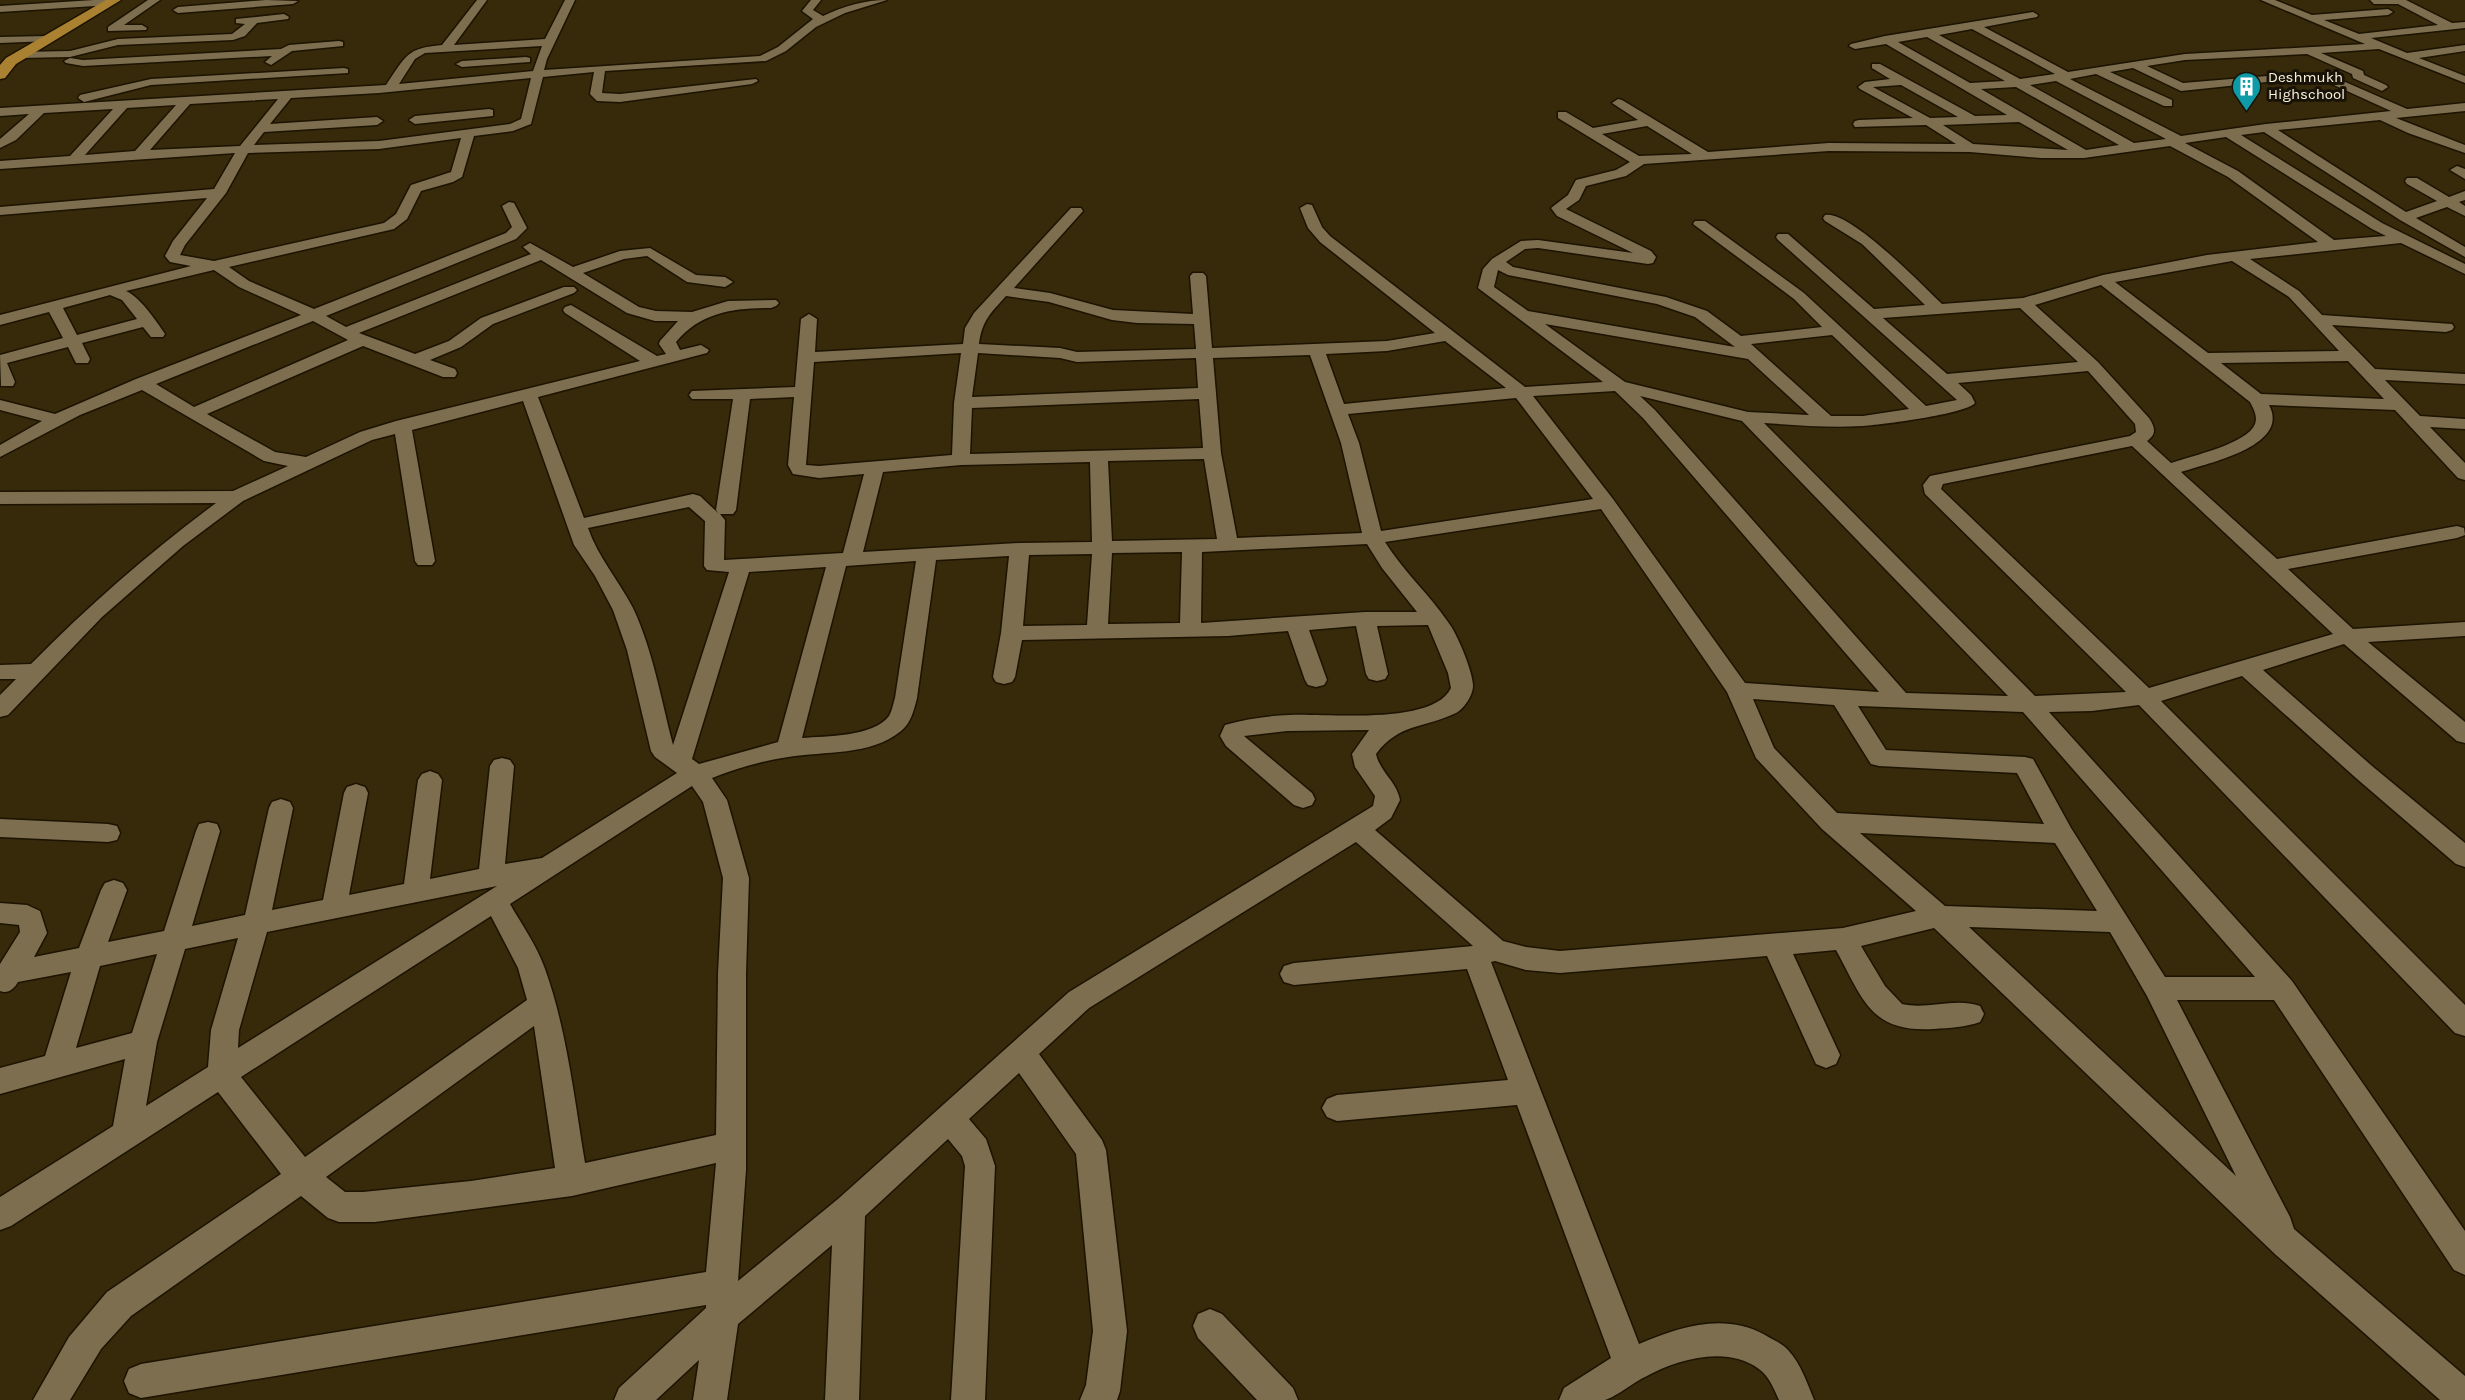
<svg xmlns="http://www.w3.org/2000/svg" width="2465" height="1400" viewBox="0 0 2465 1400" font-family="Karla,sans-serif">
<style>
.lines{fill:none;stroke-linecap:round;stroke-linejoin:round}
.minor-casing{stroke:#1c1300;stroke-width:3}
.major-casing{stroke:#1c1300;stroke-width:3}
.minor{fill:#7c6e4f;fill-rule:evenodd}
.major{fill:#a98130;fill-rule:evenodd}
.labels{text-anchor:middle;dominant-baseline:central;stroke-width:6;stroke-linejoin:round;paint-order:stroke}
.far-poi-label{font-size:15px;fill:#f9f2e0;stroke:#191307;text-anchor:start}
</style>
<rect width="100%" height="100%" fill="#362a0b"/>
<g class="lines">
<defs>
<g id="minor">
<path d="M 94,0 L 115,0 L 116,2 L 111,5 L 0,12 L 0,6 Z"/>
<path d="M 148,0 L 160,0 L 124,25 L 142,25 L 147,28 L 146,30 L 108,31 L 108,27 Z"/>
<path d="M 266,0 L 298,1 L 293,4 L 178,13 L 173,10 L 178,7 Z"/>
<path d="M 477,0 L 487,0 L 454,45 L 545,39 L 565,0 L 575,0 L 547,59 L 544,70 L 760,56 L 778,47 L 813,19 L 802,11 L 811,0 L 821,0 L 813,10 L 823,16 C 844,6 865,0 887,0 L 845,13 L 816,27 L 786,51 L 766,61 L 605,71 L 602,93 L 620,94 L 756,79 L 758,81 L 752,84 L 620,102 L 597,101 L 590,94 L 594,72 L 543,77 L 531,124 L 513,131 L 474,136 L 462,177 L 453,182 L 421,191 L 407,219 L 394,229 L 229,267 L 249,281 L 314,309 L 506,233 L 512,227 L 502,206 L 509,202 L 514,203 L 527,228 L 516,239 L 326,316 L 346,327 L 531,254 L 523,247 L 530,243 L 573,267 L 620,251 L 650,248 L 696,275 L 725,277 L 733,282 L 725,287 L 687,282 L 647,256 L 624,259 L 583,273 L 639,307 L 656,311 L 692,312 L 728,301 L 776,300 L 779,303 L 776,306 L 771,308 C 734,308 701,312 676,342 L 680,350 L 701,345 L 709,350 L 707,353 L 538,397 L 584,518 L 693,494 L 700,496 L 718,513 L 716,510 L 733,399 L 692,399 L 689,395 L 692,391 L 795,387 L 801,319 L 809,314 L 817,319 L 815,352 L 963,344 L 965,328 L 974,313 L 1071,208 L 1081,208 L 1083,211 L 1014,288 L 1050,293 L 1113,310 L 1193,314 L 1190,276 L 1193,273 L 1203,273 L 1206,276 L 1212,348 L 1387,341 L 1435,333 L 1320,242 L 1308,228 L 1300,208 L 1307,204 L 1312,205 L 1322,227 L 1330,236 L 1525,387 L 1603,382 L 1478,288 L 1483,269 L 1492,259 L 1521,241 L 1538,240 L 1633,253 L 1557,216 L 1551,208 L 1568,195 L 1576,180 L 1616,170 L 1630,162 L 1558,118 L 1558,112 L 1566,112 L 1593,128 L 1638,120 L 1612,103 L 1618,99 L 1622,100 L 1708,152 L 1829,143 L 1956,144 L 1926,125 L 1855,127 L 1853,124 L 1855,121 L 1859,120 L 1913,118 L 1860,89 L 1858,87 L 1865,82 L 1890,79 L 1872,68 L 1872,64 L 1880,64 L 1975,116 L 2007,115 L 1886,44 L 1855,49 L 1849,46 L 1851,44 L 1885,36 L 2033,12 L 2038,15 L 2037,17 L 1984,27 L 2068,72 L 2185,54 L 2365,44 L 2261,0 L 2275,0 L 2312,15 L 2388,9 L 2393,12 L 2388,15 L 2324,20 L 2359,34 L 2438,25 L 2398,4 L 2374,4 L 2370,0 L 2406,0 L 2452,23 L 2465,22 L 2465,28 L 2371,38 L 2407,53 L 2465,45 L 2465,51 L 2419,58 L 2465,76 L 2465,83 L 2379,49 L 2321,53 L 2363,71 L 2364,75 L 2386,85 L 2388,87 L 2382,91 L 2353,78 L 2352,74 L 2307,54 L 2185,60 L 2147,66 L 2183,83 L 2267,76 L 2327,74 L 2407,109 L 2465,103 L 2465,111 L 2396,118 L 2465,145 L 2465,153 L 2408,133 L 2380,120 L 2278,130 L 2406,212 L 2437,201 L 2407,184 L 2405,181 L 2407,178 L 2417,178 L 2449,197 L 2465,191 L 2465,200 L 2459,202 L 2465,206 L 2465,216 L 2447,207 L 2416,218 L 2465,247 L 2465,257 L 2400,220 L 2264,132 L 2241,135 L 2382,223 L 2465,264 L 2465,274 L 2401,243 L 2250,259 L 2299,291 L 2322,315 L 2452,324 L 2454,327 L 2452,330 L 2446,332 L 2332,325 L 2375,369 L 2465,374 L 2465,384 L 2385,380 L 2420,416 L 2465,419 L 2465,429 L 2430,427 L 2465,463 L 2465,480 L 2458,478 L 2395,410 L 2269,405 C 2291,446 2208,463 2181,472 L 2277,559 L 2457,526 L 2464,528 L 2465,535 L 2457,538 L 2288,569 L 2353,629 L 2465,622 L 2465,636 L 2368,642 L 2465,722 L 2465,743 L 2457,741 L 2344,644 L 2263,670 L 2372,766 L 2465,843 L 2465,867 L 2456,864 L 2356,778 L 2242,676 L 2161,701 L 2465,1005 L 2465,1036 L 2455,1033 L 2139,705 L 2092,711 L 2049,712 L 2292,981 L 2465,1231 L 2465,1275 L 2454,1270 L 2274,1000 L 2177,1000 L 2290,1217 L 2294,1229 L 2465,1376 L 2465,1400 L 2440,1400 L 2276,1255 L 1934,928 L 1861,946 L 1885,986 L 1902,1004 C 1928,1010 1955,997 1980,1006 L 1984,1014 L 1980,1022 C 1966,1027 1950,1028 1934,1029 C 1870,1033 1863,999 1836,950 L 1793,954 L 1840,1055 L 1836,1064 L 1826,1068 L 1816,1064 L 1767,956 L 1560,973 L 1526,970 L 1495,961 L 1491,962 L 1639,1344 C 1679,1327 1724,1312 1765,1335 C 1773,1340 1782,1343 1788,1350 C 1801,1364 1807,1383 1814,1400 L 1779,1400 C 1774,1389 1769,1376 1759,1369 C 1727,1345 1677,1359 1645,1377 C 1634,1382 1616,1397 1605,1400 C 1592,1400 1572,1400 1559,1400 L 1564,1388 L 1611,1358 L 1517,1105 L 1337,1121 L 1327,1117 L 1322,1108 L 1327,1099 L 1337,1095 L 1508,1080 L 1467,969 L 1294,985 L 1284,982 L 1280,974 L 1284,966 L 1294,963 L 1473,946 L 1356,842 L 1089,1008 L 1039,1054 L 1102,1140 L 1106,1150 L 1127,1331 L 1120,1391 L 1117,1400 L 1080,1400 L 1086,1385 L 1093,1331 L 1076,1154 L 1019,1073 L 969,1119 L 986,1139 L 995,1166 L 985,1400 L 951,1400 L 965,1166 L 962,1156 L 948,1139 L 865,1216 L 859,1400 L 825,1400 L 832,1245 L 738,1324 L 727,1400 L 693,1400 L 699,1360 L 656,1400 L 614,1400 L 619,1388 L 706,1308 L 706,1305 L 141,1398 L 129,1393 L 124,1381 L 129,1369 L 141,1364 L 706,1272 L 716,1163 L 572,1196 L 375,1222 L 339,1222 L 328,1218 L 301,1196 L 131,1316 L 101,1349 L 70,1400 L 33,1400 L 69,1337 L 107,1292 L 281,1174 L 218,1092 L 11,1226 L 0,1230 L 0,1197 L 113,1126 L 125,1059 L 0,1094 L 0,1068 L 45,1056 L 71,972 L 18,982 C 14,989 8,994 0,991 L 0,964 L 20,932 L 19,925 L 0,923 L 0,903 L 27,905 L 40,911 L 47,933 L 34,957 L 79,948 L 101,890 L 105,883 L 114,880 L 123,883 L 127,890 L 108,942 L 164,931 L 196,831 L 199,824 L 208,822 L 217,824 L 220,831 L 192,926 L 245,915 L 269,808 L 272,802 L 281,799 L 290,802 L 293,808 L 272,910 L 323,900 L 344,793 L 347,787 L 356,784 L 365,787 L 368,793 L 349,895 L 404,884 L 418,780 L 422,774 L 430,771 L 438,774 L 442,780 L 430,879 L 479,869 L 490,766 L 494,760 L 502,758 L 510,760 L 514,766 L 505,864 L 542,858 L 677,773 L 655,757 L 651,751 L 627,650 L 613,610 L 595,576 L 574,545 L 523,401 L 412,430 L 435,561 L 432,565 L 418,565 L 415,561 L 395,434 L 372,440 L 243,501 L 183,546 L 102,617 L 8,715 L 0,717 L 0,695 L 16,679 L 0,679 L 0,665 L 31,664 C 89,605 150,552 216,503 L 0,504 L 0,492 L 233,491 L 288,466 L 264,461 L 142,390 L 80,415 L 0,457 L 0,445 L 42,421 L 0,410 L 0,400 L 55,414 L 136,379 L 301,315 L 239,287 L 214,270 L 126,291 C 140,297 157,322 165,334 L 163,337 L 151,337 L 143,327 L 82,343 L 90,359 L 88,363 L 76,363 L 68,347 L 7,363 L 15,382 L 13,386 L 1,386 L 0,355 L 63,338 L 49,312 L 0,325 L 0,315 L 191,266 L 170,262 L 165,256 L 173,241 L 207,198 L 0,215 L 0,207 L 214,189 L 235,153 L 0,169 L 0,161 L 70,156 L 113,109 L 44,113 L 16,140 L 0,148 L 0,139 L 29,114 L 0,116 L 0,108 L 386,85 C 406,56 406,48 442,45 ZM 1972,29 L 2055,74 L 2020,79 L 1939,35 ZM 1927,37 L 2005,81 L 1970,83 L 1898,42 ZM 542,46 L 533,71 L 399,84 L 415,59 L 425,53 ZM 2133,68 L 2181,91 L 2267,82 L 2325,81 L 2391,111 L 2266,124 L 2181,136 L 2070,79 L 2096,74 L 2164,106 L 2172,106 L 2172,100 L 2110,72 ZM 531,78 L 521,119 L 510,124 L 379,141 L 254,145 L 264,132 L 377,125 L 383,121 L 377,117 L 270,124 L 291,98 L 379,93 ZM 2056,81 L 2166,139 L 2134,143 L 2030,85 ZM 1901,85 L 1958,117 L 1930,118 L 1873,87 ZM 2016,87 L 2119,145 L 2086,150 L 1981,89 ZM 278,99 L 240,146 L 150,150 L 190,104 ZM 176,105 L 135,151 L 85,155 L 127,108 ZM 2019,122 L 2068,150 L 1973,144 L 1943,125 ZM 1647,126 L 1692,154 L 1639,156 L 1602,134 ZM 2226,137 L 2372,229 L 2386,236 L 2334,240 L 2238,171 L 2185,143 ZM 461,138 L 451,172 L 411,185 L 396,214 L 384,223 L 214,261 L 180,255 L 185,245 L 226,193 L 248,153 L 379,149 ZM 2170,146 L 2228,177 L 2318,242 L 2207,255 L 2103,275 L 2023,298 L 1942,304 C 1923,286 1849,209 1825,215 L 1823,218 L 1825,221 L 1862,244 L 1925,305 L 1874,309 L 1788,234 L 1778,234 L 1776,237 L 1778,240 L 1957,400 L 1926,406 L 1804,293 L 1705,221 L 1695,221 L 1693,224 L 1794,299 L 1822,327 L 1741,336 L 1707,311 L 1666,297 L 1513,267 L 1506,262 L 1525,249 L 1538,248 L 1648,264 L 1653,263 L 1656,257 L 1651,251 L 1566,209 L 1579,200 L 1586,186 L 1626,176 L 1644,164 L 1829,151 L 1970,152 L 2041,158 L 2084,158 ZM 541,260 L 627,313 L 655,321 L 678,321 L 660,341 L 659,344 L 666,354 L 657,356 L 571,305 L 565,307 L 563,310 L 565,313 L 640,361 L 396,421 L 360,432 L 306,457 L 275,452 L 207,414 L 363,346 L 443,377 L 455,377 L 457,373 L 455,369 L 430,360 L 461,347 L 493,324 L 574,293 L 577,290 L 574,287 L 564,287 L 481,318 L 449,341 L 415,354 L 359,333 ZM 2232,261 L 2289,297 L 2339,351 L 2208,353 L 2115,282 ZM 1498,270 L 1508,275 L 1657,304 L 1695,317 L 1735,347 L 1528,311 L 1494,287 ZM 2101,285 L 2250,402 C 2253,408 2258,416 2255,424 C 2247,444 2191,456 2171,463 L 2147,441 C 2157,434 2155,427 2149,418 L 2098,362 L 2035,305 ZM 110,295 L 122,300 L 137,319 L 77,335 L 63,308 ZM 1006,296 L 1049,302 L 1112,320 L 1137,323 L 1194,324 L 1196,349 L 1077,352 L 1060,348 L 979,344 C 982,320 991,313 1006,296 ZM 2020,308 L 2078,362 L 1947,374 L 1883,318 ZM 313,321 L 348,340 L 194,407 L 156,384 ZM 1545,324 L 1748,359 L 1809,415 L 1748,412 L 1625,382 ZM 1832,335 L 1909,409 L 1863,416 L 1831,416 L 1751,344 ZM 1445,341 L 1506,388 L 1344,404 L 1326,354 L 1387,351 ZM 961,353 L 954,403 L 952,455 L 819,466 L 806,465 L 814,362 ZM 978,353 L 1060,358 L 1077,362 L 1196,358 L 1198,388 L 972,397 ZM 1310,355 L 1341,443 L 1362,533 L 1237,538 L 1221,453 L 1213,358 ZM 2348,361 L 2384,399 L 2261,394 L 2221,363 ZM 2088,371 L 2135,424 L 2136,432 L 2130,436 L 1930,476 L 1923,485 L 1925,494 L 2126,692 L 2035,696 L 1764,423 C 1796,425 1829,428 1862,426 C 1879,425 1967,414 1975,403 L 1971,395 L 1958,383 ZM 1615,391 L 1643,418 L 1879,692 L 1745,683 L 1613,499 L 1533,396 ZM 1640,396 L 1742,421 L 2008,696 L 1906,693 L 1655,410 ZM 794,397 L 788,465 L 793,474 L 819,478 L 864,474 L 843,553 L 724,560 L 725,520 L 720,514 L 733,514 L 736,510 L 750,399 ZM 1516,398 L 1593,499 L 1381,531 L 1359,443 L 1348,414 ZM 1199,399 L 1203,448 L 970,454 L 972,408 ZM 2132,446 L 2333,634 L 2149,688 L 1941,489 L 1943,484 ZM 1204,459 L 1217,539 L 1112,541 L 1108,461 ZM 1090,462 L 1092,542 L 1020,543 L 863,552 L 883,472 L 961,465 ZM 689,507 L 705,521 L 704,566 L 707,570 L 729,572 L 673,745 C 661,699 653,651 633,608 C 619,581 598,557 588,528 ZM 1601,509 L 1727,692 L 1756,758 L 1822,829 L 1916,911 L 1843,928 L 1560,951 L 1526,947 L 1503,941 L 1375,830 L 1391,818 L 1400,800 C 1397,782 1380,772 1376,754 C 1399,723 1425,728 1456,713 C 1464,709 1473,695 1473,686 C 1473,672 1457,633 1448,622 C 1429,594 1403,571 1385,542 ZM 1367,544 L 1382,568 L 1417,612 L 1365,612 L 1201,623 L 1202,552 ZM 1182,552 L 1180,623 L 1108,624 L 1112,553 ZM 1092,554 L 1087,625 L 1023,626 L 1029,555 ZM 1009,556 L 1001,633 L 993,677 L 996,682 L 1004,684 L 1012,682 L 1015,677 L 1022,640 L 1228,636 L 1288,631 L 1305,680 L 1308,685 L 1316,687 L 1324,685 L 1327,680 L 1309,630 L 1356,626 L 1366,674 L 1369,679 L 1377,681 L 1385,679 L 1388,674 L 1377,626 L 1428,625 L 1448,673 L 1451,688 C 1433,726 1326,713 1289,715 C 1266,716 1246,719 1225,725 L 1220,736 L 1226,746 L 1294,805 L 1303,808 L 1312,805 L 1315,799 L 1312,793 L 1244,736 L 1287,731 L 1369,730 L 1352,754 L 1355,767 L 1375,796 L 1373,806 L 1069,992 L 838,1199 L 738,1281 L 746,1170 L 746,973 L 749,878 L 727,800 L 712,778 C 737,768 762,761 788,757 C 824,751 871,756 901,731 C 911,723 914,710 917,698 L 936,560 ZM 916,561 L 895,698 C 893,704 892,711 889,716 C 873,737 826,736 802,738 L 846,566 ZM 826,567 L 778,742 L 699,764 L 692,759 L 749,572 ZM 1753,699 L 1834,705 L 1871,764 L 1879,766 L 2017,773 L 2044,824 L 1837,813 L 1774,748 ZM 1858,706 L 2023,712 L 2255,977 L 2165,977 L 2071,828 L 2033,759 L 2025,757 L 1886,750 ZM 692,786 L 703,802 L 723,878 L 718,973 L 716,1135 L 585,1163 C 574,1097 567,1031 545,969 C 537,946 522,925 510,904 ZM 1860,833 L 2055,843 L 2097,911 L 1945,906 ZM 497,886 L 238,1048 L 239,1030 L 267,932 ZM 491,916 L 518,968 L 527,1000 L 305,1157 L 241,1077 ZM 1969,927 L 2110,932 L 2147,996 L 2236,1176 ZM 238,938 L 211,1030 L 208,1067 L 146,1106 L 157,1042 L 185,949 ZM 157,954 L 132,1033 L 76,1048 L 100,966 ZM 534,1026 L 555,1168 L 471,1181 L 363,1192 L 345,1192 L 326,1177 Z"/>
<path d="M 284,14 L 289,17 L 288,19 L 257,23 L 245,36 L 233,40 L 118,45 L 70,57 L 20,58 L 14,55 L 20,52 L 70,51 L 118,39 L 232,34 L 245,24 L 236,23 L 236,19 Z"/>
<path d="M 46,36 L 51,39 L 50,41 L 0,43 L 0,37 Z"/>
<path d="M 339,41 L 343,42 L 343,46 L 292,51 L 271,65 L 265,62 L 272,56 L 83,66 L 66,63 L 64,61 L 70,58 L 83,60 L 281,49 L 289,45 Z"/>
<path d="M 526,57 L 530,58 L 530,62 L 462,67 L 456,64 L 462,61 Z"/>
<path d="M 344,68 L 348,69 L 348,73 L 151,85 L 84,102 L 78,98 L 80,95 L 151,79 Z"/>
<path d="M 489,109 L 493,110 L 493,116 L 415,124 L 409,120 L 415,116 Z"/>
<path d="M 2457,166 L 2465,169 L 2465,179 L 2450,170 Z"/>
<path d="M 0,819 L 108,824 L 117,826 L 120,833 L 117,840 L 108,842 L 0,837 Z"/>
<path d="M 1210,1309 L 1222,1314 L 1293,1388 L 1298,1400 L 1257,1400 L 1198,1338 L 1193,1326 L 1198,1314 Z"/>
</g>
<path id="major" d="M 106,0 L 121,0 L 16,64 L 5,78 L 0,79 L 0,65 L 6,58 Z"/>
</defs>
<use href="#minor" class="minor-casing"/>
<use href="#major" class="major-casing"/>
<use href="#minor" class="minor"/>
<use href="#major" class="major"/>
</g>
<defs>
<symbol id="building-pin" viewBox="-11 -11 22 30"><path d="M0 17L-7.5 6A9.5 9.5 0 1 1 7.5 6Z" fill="#0f9aa8" stroke="#191307"/><path d="M-4-6H4V6H1V3H-1V6H-4ZM-2.5-4.3h1.7v1.8h-1.7ZM.8-4.3h1.7v1.8H.8ZM-2.5-1h1.7V.8h-1.7ZM.8-1h1.7V.8H.8Z" fill="#fff"/></symbol>
</defs>
<g fill-rule="evenodd">
<use href="#building-pin" x="2230" y="70" width="33" height="45"/>
</g>
<g class="labels">
<g class="far-poi-label">
<text x="2268" y="77">Deshmukh<tspan x="2268" dy="17">Highschool</tspan></text>
</g>
</g>
</svg>
